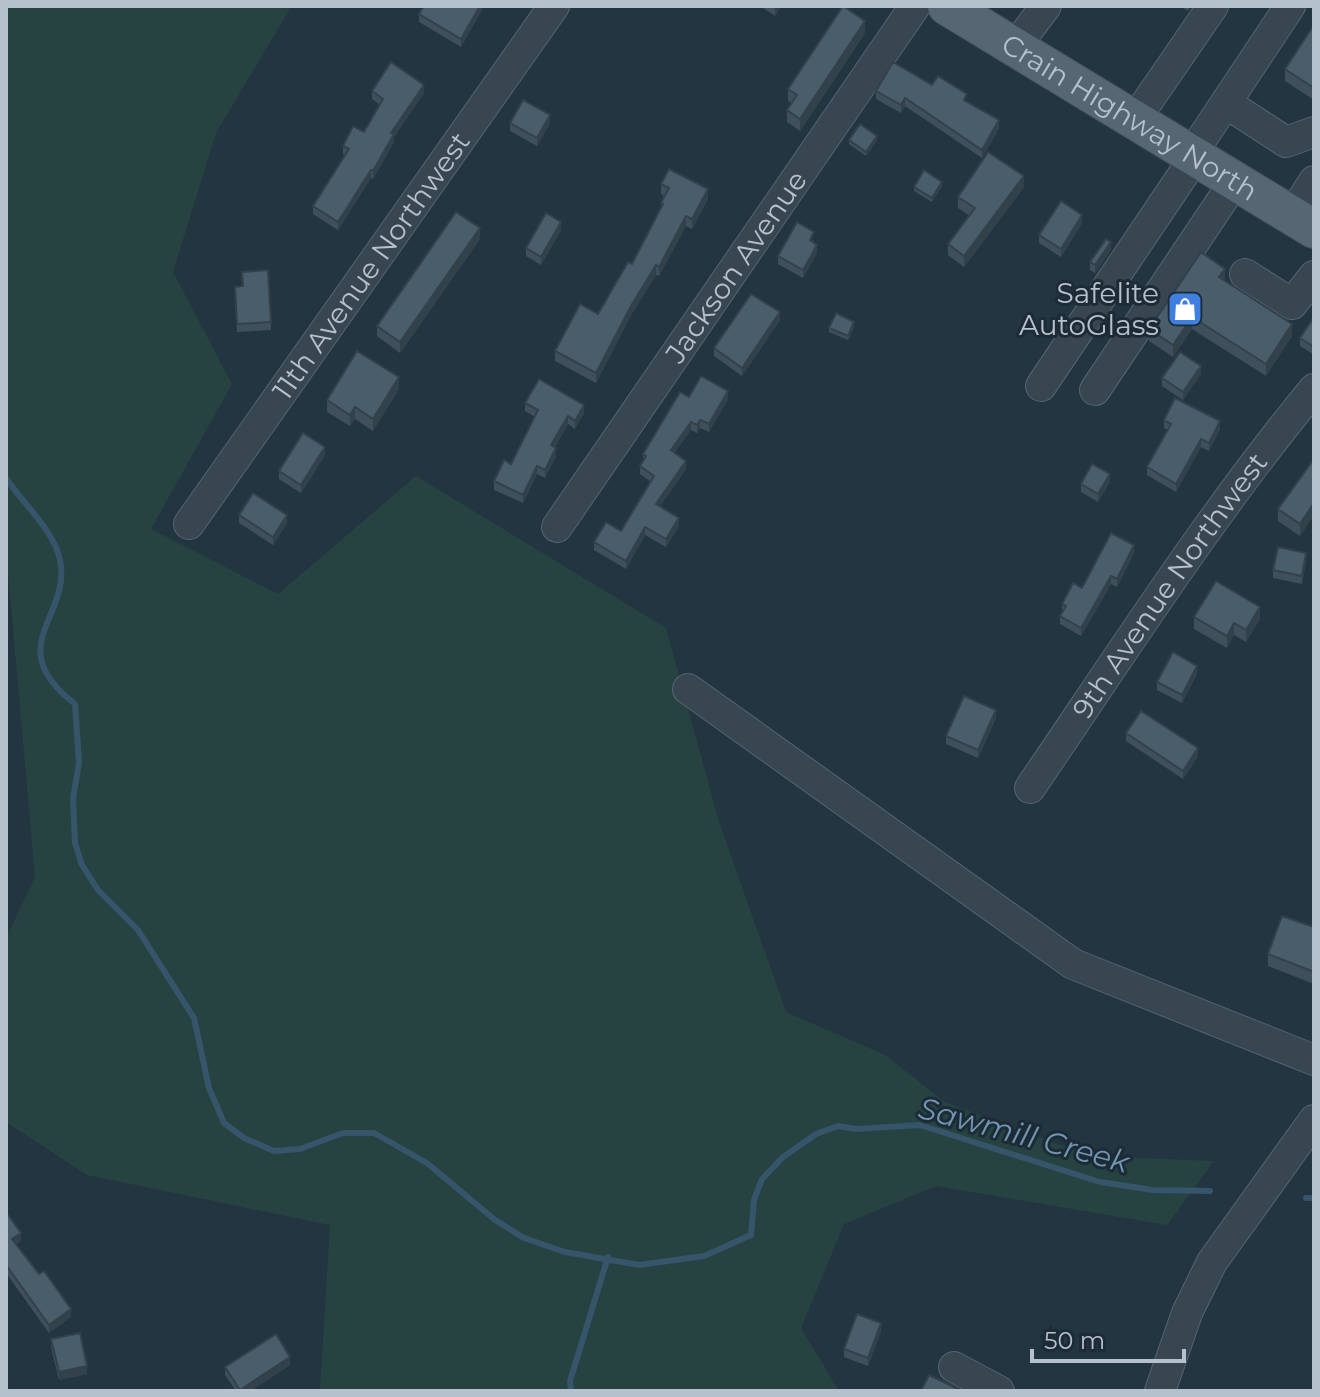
<svg xmlns="http://www.w3.org/2000/svg" width="1320" height="1397" viewBox="0 0 1320 1397" font-family="Montserrat,sans-serif">
<style>
.green{fill:#264342}
.lines{fill:none;stroke-linecap:round;stroke-linejoin:round}
.stream{stroke:#36546a;stroke-width:6}
.minor-casing{stroke:#56646f;stroke-width:32}
.major-casing{stroke:#45525e;stroke-width:40}
.minor{stroke:#384652;stroke-width:30}
.major{stroke:#566672;stroke-width:38}
.wall{fill:#3f505c}
.shaded-wall{fill:#33414b}
.building{fill:#495d6b;stroke:#33414b;stroke-width:2}
.labels{text-anchor:middle;dominant-baseline:central;stroke-width:6;stroke-linejoin:round;paint-order:stroke}
.street-label{font-size:28px;fill:#b5c1cc;stroke:#1d2b37}
.poi-label{font-size:28px;fill:#b5c1cc;stroke:#1d2b37;text-anchor:end}
.water-label{font-size:30px;font-style:italic;fill:#7296b1;stroke:#1d2b37}
</style>
<rect width="100%" height="100%" fill="#243542"/>
<path class="green" d="M 6,6 L 291,7 L 216,133 L 173,272 L 232,384 L 151,529 L 278,594 L 416,476 L 666,628 L 719,822 L 786,1012 L 885,1055 L 945,1102 L 1090,1156 L 1214,1161 L 1167,1225 L 936,1186 L 844,1224 L 801,1328 L 839,1391 L 320,1391 L 330,1225 L 87,1175 L 6,1122 L 6,938 L 35,877 L 6,550 Z"/>
<g class="lines">
<g class="stream">
<path d="M 6,478 C 23,504 54,530 60,560 C 72,617 0,646 75,704 L 79,763 L 73,798 L 75,843 L 82,865 L 98,890 L 138,930 L 194,1018 L 209,1088 L 224,1123 L 244,1138 L 274,1151 L 300,1149 L 343,1133 L 374,1133 L 427,1163 L 495,1220 L 524,1238 L 565,1252 L 639,1265 L 704,1256 L 751,1235 L 754,1200 L 762,1179 L 783,1157 L 816,1134 L 838,1126 L 856,1129 L 920,1125 L 1100,1182 L 1153,1190 L 1210,1191"/>
<path d="M 1306,1198 L 1314,1198"/>
<path d="M 571,1391 L 570,1381 L 608,1257"/>
</g>
<defs>
<g id="minor">
<path d="M 1015,47 L 1046,6"/>
<path d="M 1226,103 L 1286,142 L 1314,132"/>
<path d="M 1134,121 L 1213,6"/>
<path d="M 1191,155 L 1290,6"/>
<path d="M 1292,216 L 1314,181"/>
<path d="M 1245,274 L 1292,304 L 1314,276"/>
<path d="M 1041,386 L 1195,157"/>
<path d="M 1095,390 L 1235,181"/>
<path id="s1" d="M 189,524 L 554,6"/>
<path id="s2" d="M 557,527 L 915,6"/>
<path d="M 688,689 L 1073,964 L 1314,1060"/>
<path id="s3" d="M 1030,788 C 1122,653 1210,515 1314,389"/>
<path d="M 954,1367 L 999,1391"/>
<path d="M 1160,1391 L 1187,1313 L 1212,1262 L 1314,1120"/>
</g>
<g id="major">
<path id="s4" d="M 947,6 L 1314,229"/>
</g>
</defs>
<use href="#minor" class="minor-casing"/>
<use href="#major" class="major-casing"/>
<use href="#minor" class="minor"/>
<use href="#major" class="major"/>
</g>
<g class="wall">
<path d="M 424,6 L 484,6 L 461,47 L 419,22 L 419,14 Z"/>
<path d="M 760,6 L 781,6 L 775,16 Z"/>
<path d="M 1180,6 L 1191,6 L 1188,11 Z"/>
<path d="M 1314,25 L 1314,100 L 1285,81 L 1285,69 Z"/>
<path d="M 865,33 L 800,131 L 787,122 L 787,110 L 792,103 L 788,101 L 788,89 Z"/>
<path d="M 932,85 L 967,102 L 999,128 L 982,158 L 905,106 L 901,113 L 876,99 L 876,91 Z"/>
<path d="M 372,91 L 424,93 L 394,137 L 394,142 L 373,179 L 371,178 L 338,230 L 313,214 L 313,206 L 345,155 L 343,154 L 343,146 L 364,132 L 379,104 L 372,99 Z"/>
<path d="M 510,123 L 550,123 L 537,146 L 510,131 Z"/>
<path d="M 849,140 L 877,140 L 866,156 L 849,144 Z"/>
<path d="M 661,184 L 708,199 L 692,229 L 686,226 L 659,276 L 656,275 L 631,315 L 596,383 L 555,361 L 555,351 L 598,314 L 632,264 L 661,209 L 661,203 L 664,196 L 661,194 Z"/>
<path d="M 942,186 L 932,202 L 914,191 L 914,187 Z"/>
<path d="M 1024,187 L 964,267 L 948,255 L 948,244 L 970,216 L 958,208 L 958,197 Z"/>
<path d="M 1082,223 L 1061,257 L 1039,243 L 1039,235 Z"/>
<path d="M 561,230 L 541,265 L 526,256 L 526,248 Z"/>
<path d="M 480,239 L 400,353 L 377,336 L 377,326 Z"/>
<path d="M 814,240 L 813,242 L 817,253 L 803,278 L 778,264 L 778,256 Z"/>
<path d="M 1111,250 L 1095,273 L 1090,270 L 1090,262 Z"/>
<path d="M 1225,281 L 1292,336 L 1266,376 L 1192,329 L 1173,357 L 1149,341 L 1149,329 Z"/>
<path d="M 235,295 L 271,322 L 271,330 L 237,332 Z"/>
<path d="M 1314,317 L 1314,355 L 1300,346 L 1300,338 Z"/>
<path d="M 780,320 L 742,376 L 714,356 L 714,348 Z"/>
<path d="M 854,326 L 848,340 L 829,332 L 829,328 Z"/>
<path d="M 1201,374 L 1183,400 L 1162,386 L 1162,378 Z"/>
<path d="M 399,389 L 373,431 L 355,419 L 350,426 L 327,412 L 327,400 Z"/>
<path d="M 728,399 L 709,432 L 700,428 L 697,433 L 691,430 L 674,453 L 686,469 L 660,506 L 679,526 L 666,547 L 645,535 L 626,569 L 594,550 L 594,542 L 621,531 L 651,482 L 640,474 L 640,466 L 643,461 L 643,454 Z"/>
<path d="M 525,403 L 584,413 L 575,429 L 568,424 L 555,447 L 556,456 L 545,478 L 537,474 L 523,503 L 494,490 L 494,481 L 511,464 L 535,417 L 525,411 Z"/>
<path d="M 1164,420 L 1220,429 L 1209,451 L 1201,447 L 1176,492 L 1147,475 L 1147,467 L 1168,430 L 1164,428 Z"/>
<path d="M 325,455 L 301,493 L 279,479 L 279,471 Z"/>
<path d="M 1314,459 L 1314,515 L 1300,536 L 1278,521 L 1278,509 Z"/>
<path d="M 1110,482 L 1098,502 L 1081,492 L 1081,484 Z"/>
<path d="M 239,515 L 287,523 L 273,545 L 239,523 Z"/>
<path d="M 1134,553 L 1117,587 L 1111,584 L 1081,636 L 1060,624 L 1060,616 L 1063,612 L 1062,612 L 1062,604 L 1082,588 Z"/>
<path d="M 1306,561 L 1302,584 L 1273,578 L 1273,570 Z"/>
<path d="M 1194,617 L 1260,619 L 1246,642 L 1234,635 L 1227,648 L 1194,629 Z"/>
<path d="M 1197,674 L 1182,703 L 1157,690 L 1157,682 Z"/>
<path d="M 996,718 L 978,758 L 946,744 L 946,736 Z"/>
<path d="M 1126,733 L 1198,756 L 1183,779 L 1126,741 Z"/>
<path d="M 1314,927 L 1314,984 L 1268,966 L 1268,954 Z"/>
<path d="M 6,1212 L 21,1241 L 16,1244 L 71,1317 L 49,1333 L 6,1273 Z"/>
<path d="M 881,1331 L 868,1366 L 844,1357 L 844,1349 Z"/>
<path d="M 51,1339 L 87,1374 L 59,1380 L 51,1347 Z"/>
<path d="M 290,1365 L 250,1391 L 236,1391 L 225,1375 L 225,1367 Z"/>
</g>
<g class="shaded-wall">
<path d="M 480,6 L 484,6 L 461,47 L 461,39 Z"/>
<path d="M 776,6 L 781,6 L 775,16 L 775,8 Z"/>
<path d="M 865,21 L 865,33 L 800,131 L 800,119 Z"/>
<path d="M 424,85 L 424,93 L 394,137 L 394,142 L 373,179 L 373,171 L 391,133 Z"/>
<path d="M 905,98 L 905,106 L 901,113 L 901,105 Z"/>
<path d="M 550,115 L 550,123 L 537,146 L 537,138 Z"/>
<path d="M 999,120 L 999,128 L 982,158 L 982,150 Z"/>
<path d="M 877,136 L 877,140 L 866,156 L 866,152 Z"/>
<path d="M 371,170 L 371,178 L 338,230 L 338,222 Z"/>
<path d="M 1024,176 L 1024,187 L 964,267 L 964,256 Z"/>
<path d="M 942,182 L 942,186 L 932,202 L 932,198 Z"/>
<path d="M 708,189 L 708,199 L 692,229 L 692,219 Z"/>
<path d="M 1082,215 L 1082,223 L 1061,257 L 1061,249 Z"/>
<path d="M 686,216 L 686,226 L 659,276 L 659,267 Z"/>
<path d="M 561,222 L 561,230 L 541,265 L 541,257 Z"/>
<path d="M 480,228 L 480,239 L 400,353 L 400,342 Z"/>
<path d="M 1111,242 L 1111,250 L 1095,273 L 1095,265 Z"/>
<path d="M 817,245 L 817,253 L 803,278 L 803,270 Z"/>
<path d="M 656,265 L 656,275 L 631,315 L 596,383 L 596,373 L 631,306 Z"/>
<path d="M 1225,269 L 1225,281 L 1219,277 Z"/>
<path d="M 780,312 L 780,320 L 742,376 L 742,368 Z"/>
<path d="M 1192,317 L 1192,329 L 1173,357 L 1173,345 Z"/>
<path d="M 1292,324 L 1292,336 L 1266,376 L 1266,364 Z"/>
<path d="M 1201,366 L 1201,374 L 1183,400 L 1183,392 Z"/>
<path d="M 399,377 L 399,389 L 373,431 L 373,419 Z"/>
<path d="M 728,391 L 728,399 L 709,432 L 709,424 Z"/>
<path d="M 584,405 L 584,413 L 575,429 L 575,421 Z"/>
<path d="M 355,407 L 355,419 L 350,426 L 350,415 Z"/>
<path d="M 568,416 L 568,424 L 551,453 L 551,445 Z"/>
<path d="M 700,420 L 700,428 L 697,433 L 697,425 Z"/>
<path d="M 1220,421 L 1220,429 L 1209,451 L 1209,443 Z"/>
<path d="M 691,422 L 691,430 L 671,458 L 671,450 Z"/>
<path d="M 1201,439 L 1201,447 L 1176,492 L 1176,484 Z"/>
<path d="M 325,447 L 325,455 L 301,493 L 301,485 Z"/>
<path d="M 556,448 L 556,456 L 545,478 L 545,470 Z"/>
<path d="M 686,461 L 686,469 L 656,512 L 656,504 Z"/>
<path d="M 537,466 L 537,474 L 523,503 L 523,495 Z"/>
<path d="M 1110,474 L 1110,482 L 1098,502 L 1098,494 Z"/>
<path d="M 1314,503 L 1314,515 L 1300,536 L 1300,524 Z"/>
<path d="M 287,515 L 287,523 L 273,545 L 273,537 Z"/>
<path d="M 679,518 L 679,526 L 666,547 L 666,539 Z"/>
<path d="M 645,527 L 645,535 L 626,569 L 626,561 Z"/>
<path d="M 1134,545 L 1134,553 L 1117,587 L 1117,579 Z"/>
<path d="M 1306,553 L 1306,561 L 1302,584 L 1302,576 Z"/>
<path d="M 1111,576 L 1111,584 L 1081,636 L 1081,628 Z"/>
<path d="M 1260,607 L 1260,619 L 1246,642 L 1246,630 Z"/>
<path d="M 1234,623 L 1234,635 L 1227,648 L 1227,636 Z"/>
<path d="M 1197,666 L 1197,674 L 1182,703 L 1182,695 Z"/>
<path d="M 996,710 L 996,718 L 978,758 L 978,750 Z"/>
<path d="M 1198,748 L 1198,756 L 1183,779 L 1183,771 Z"/>
<path d="M 21,1233 L 21,1241 L 12,1247 L 12,1239 Z"/>
<path d="M 71,1309 L 71,1317 L 49,1333 L 49,1325 Z"/>
<path d="M 881,1323 L 881,1331 L 868,1366 L 868,1358 Z"/>
<path d="M 290,1357 L 290,1365 L 250,1391 L 240,1391 L 240,1390 Z"/>
<path d="M 87,1366 L 87,1374 L 59,1380 L 59,1372 Z"/>
</g>
<g class="building">
<path d="M 424,6 L 480,6 L 461,39 L 419,14 Z"/>
<path d="M 843,6 L 865,21 L 800,119 L 787,110 L 797,95 L 788,89 Z"/>
<path d="M 1314,25 L 1314,88 L 1285,69 Z"/>
<path d="M 391,62 L 424,85 L 391,133 L 394,134 L 373,171 L 371,170 L 338,222 L 313,206 L 349,149 L 343,146 L 353,126 L 364,132 L 383,99 L 372,91 Z"/>
<path d="M 893,62 L 932,85 L 938,76 L 967,94 L 964,100 L 999,120 L 982,150 L 905,98 L 901,105 L 876,91 Z"/>
<path d="M 523,100 L 550,115 L 537,138 L 510,123 Z"/>
<path d="M 860,124 L 877,136 L 866,152 L 849,140 Z"/>
<path d="M 988,152 L 1024,176 L 964,256 L 948,244 L 975,208 L 958,197 Z"/>
<path d="M 669,169 L 708,189 L 692,219 L 686,216 L 659,267 L 656,265 L 631,306 L 596,373 L 555,351 L 580,304 L 598,314 L 628,262 L 632,264 L 663,204 L 661,203 L 669,188 L 661,184 Z"/>
<path d="M 924,170 L 942,182 L 932,198 L 914,187 Z"/>
<path d="M 1061,201 L 1082,215 L 1061,249 L 1039,235 Z"/>
<path d="M 456,212 L 480,228 L 400,342 L 377,326 Z"/>
<path d="M 546,213 L 561,222 L 541,257 L 526,248 Z"/>
<path d="M 797,222 L 814,232 L 810,240 L 817,245 L 803,270 L 778,256 Z"/>
<path d="M 1106,239 L 1111,242 L 1095,265 L 1090,262 Z"/>
<path d="M 1201,252 L 1225,269 L 1219,277 L 1292,324 L 1266,364 L 1192,317 L 1173,345 L 1149,329 Z"/>
<path d="M 268,270 L 271,322 L 237,324 L 235,287 L 243,286 L 242,272 Z"/>
<path d="M 751,294 L 780,312 L 742,368 L 714,348 Z"/>
<path d="M 836,313 L 854,322 L 848,336 L 829,328 Z"/>
<path d="M 1314,317 L 1314,347 L 1300,338 Z"/>
<path d="M 357,351 L 399,377 L 373,419 L 355,407 L 350,415 L 327,400 Z"/>
<path d="M 1180,352 L 1201,366 L 1183,392 L 1162,378 Z"/>
<path d="M 701,376 L 728,391 L 709,424 L 700,420 L 697,425 L 691,422 L 671,450 L 686,461 L 656,504 L 679,518 L 666,539 L 645,527 L 626,561 L 594,542 L 606,522 L 621,531 L 654,476 L 640,466 L 646,456 L 643,454 L 680,392 L 689,397 Z"/>
<path d="M 539,379 L 584,405 L 575,421 L 568,416 L 551,445 L 556,448 L 545,470 L 537,466 L 523,495 L 494,481 L 504,460 L 511,464 L 538,410 L 525,403 Z"/>
<path d="M 1175,398 L 1220,421 L 1209,443 L 1201,439 L 1176,484 L 1147,467 L 1171,424 L 1164,420 Z"/>
<path d="M 303,433 L 325,447 L 301,485 L 279,471 Z"/>
<path d="M 1314,459 L 1314,503 L 1300,524 L 1278,509 Z"/>
<path d="M 1092,464 L 1110,474 L 1098,494 L 1081,484 Z"/>
<path d="M 253,493 L 287,515 L 273,537 L 239,515 Z"/>
<path d="M 1111,533 L 1134,545 L 1117,579 L 1111,576 L 1081,628 L 1060,616 L 1066,606 L 1062,604 L 1073,583 L 1082,588 Z"/>
<path d="M 1278,547 L 1306,553 L 1302,576 L 1273,570 Z"/>
<path d="M 1216,581 L 1260,607 L 1246,630 L 1234,623 L 1227,636 L 1194,617 Z"/>
<path d="M 1173,652 L 1197,666 L 1182,695 L 1157,682 Z"/>
<path d="M 964,696 L 996,710 L 978,750 L 946,736 Z"/>
<path d="M 1141,711 L 1198,748 L 1183,771 L 1126,733 Z"/>
<path d="M 1282,916 L 1314,927 L 1314,972 L 1268,954 Z"/>
<path d="M 6,1212 L 21,1233 L 12,1239 L 39,1274 L 44,1271 L 71,1309 L 49,1325 L 6,1265 Z"/>
<path d="M 857,1314 L 881,1323 L 868,1358 L 844,1349 Z"/>
<path d="M 80,1333 L 87,1366 L 59,1372 L 51,1339 Z"/>
<path d="M 276,1334 L 290,1357 L 240,1390 L 225,1367 Z"/>
<path d="M 929,1375 L 962,1391 L 921,1391 Z"/>
</g>
<defs>
<symbol id="shop-square" viewBox="-11 -11 22 22"><rect x="-9" y="-9" width="18" height="18" rx="4" fill="#3f7fe0" stroke="#1d2b37"/><path d="M-5-2.5h2.3a2.7 3.5 0 0 1 5.4 0H5L5.5 6h-11ZM-1.5-2.5h3a1.5 2.3 0 0 0-3 0Z" fill="#fff"/></symbol>
</defs>
<g fill-rule="evenodd">
<use href="#shop-square" x="1165" y="289" width="40" height="40"/>
</g>
<g class="labels">
<g class="street-label">
<text stroke="none"><textPath href="#s4" startOffset="214">Crain Highway North</textPath></text>
<text stroke="none"><textPath href="#s1" startOffset="316">11th Avenue Northwest</textPath></text>
<text stroke="none"><textPath href="#s2" startOffset="316">Jackson Avenue</textPath></text>
<text stroke="none"><textPath href="#s3" startOffset="246">9th Avenue Northwest</textPath></text>
</g>
<g class="poi-label">
<text x="1159" y="293">Safelite<tspan x="1159" dy="32">AutoGlass</tspan></text>
</g>
<g class="water-label">
<text transform="translate(1024 1135) rotate(15)">Sawmill Creek</text>
</g>
</g>
<rect width="1320" height="1397" fill="none" stroke="#b5c1cc" stroke-width="16"/>
<path d="M1032 1349v12h152v-12" fill="none" stroke="#b5c1cc" stroke-width="4"/>
<text x="1044" y="1349" font-size="24" fill="#b5c1cc" stroke="#1d2b37" stroke-width="6" paint-order="stroke">50 m</text>
</svg>
